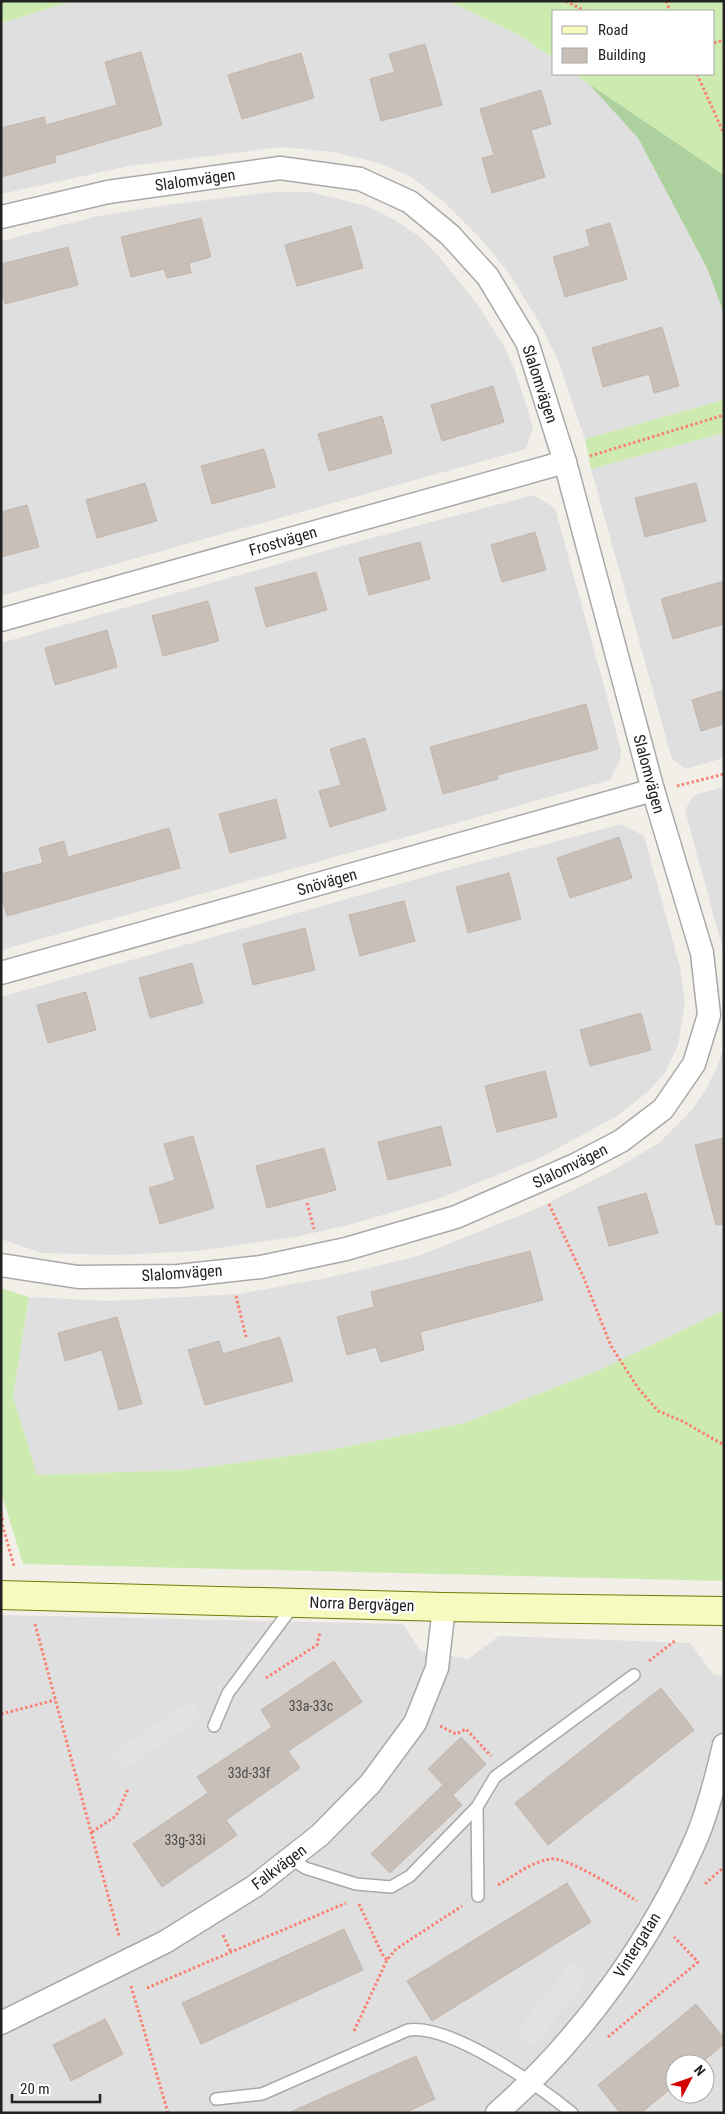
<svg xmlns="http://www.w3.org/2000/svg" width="725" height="2114" viewBox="0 0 725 2114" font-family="'Roboto Condensed',sans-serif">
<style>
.residential{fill:#e0dfdf;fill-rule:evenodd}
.grass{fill:#cdebb0}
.forest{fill:#add19e}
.parking{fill:#e2e2e2}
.building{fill:#c7bfb8;stroke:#c4b6ab}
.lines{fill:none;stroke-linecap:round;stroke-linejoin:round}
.lane-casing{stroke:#a9a9a9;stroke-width:14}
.street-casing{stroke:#a9a9a9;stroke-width:25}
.secondary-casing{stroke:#707d05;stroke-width:30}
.path{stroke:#fa8072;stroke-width:3;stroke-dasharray:2.5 2.5;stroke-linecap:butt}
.lane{stroke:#fff;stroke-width:11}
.street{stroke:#fff;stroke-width:22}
.secondary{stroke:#f7fabf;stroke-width:28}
.labels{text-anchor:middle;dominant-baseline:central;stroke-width:4.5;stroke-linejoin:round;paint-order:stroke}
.number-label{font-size:14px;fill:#4b4948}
.street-label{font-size:16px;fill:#222;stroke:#fff}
</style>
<rect width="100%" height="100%" fill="#f2efe9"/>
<g class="residential">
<path d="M 74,1 L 448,1 L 523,37 L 554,59 L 554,74 L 574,74 L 589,84 L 638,138 L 708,270 L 724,314 L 724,400 L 585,439 L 557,358 L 539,322 L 508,272 L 480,238 L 444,202 L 411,177 L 379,163 L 333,152 L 281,147 L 129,166 L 1,194 L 1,23 Z"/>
<path d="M 272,192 L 310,192 L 367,206 L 393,219 L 419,236 L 442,260 L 478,305 L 505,348 L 515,370 L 533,428 L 526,449 L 1,596 L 1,241 L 94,217 L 174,204 Z"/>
<path d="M 724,433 L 724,758 L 685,769 L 672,759 L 591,469 Z"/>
<path d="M 533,495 L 555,508 L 607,697 L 621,750 L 620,760 L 610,780 L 1,950 L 1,643 L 338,547 Z"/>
<path d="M 724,787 L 724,954 L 685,810 L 694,795 Z"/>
<path d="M 622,824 L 644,836 L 680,967 L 685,1003 L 678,1045 L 666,1071 L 649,1091 L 617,1116 L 540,1158 L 438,1199 L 345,1226 L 294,1237 L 198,1251 L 117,1255 L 42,1253 L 1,1239 L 1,997 L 452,869 Z"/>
<path d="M 724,1046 L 724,1310 L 602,1369 L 465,1423 L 325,1451 L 185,1470 L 36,1475 L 13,1396 L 29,1297 L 110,1301 L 239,1294 L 331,1277 L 418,1256 L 536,1209 L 610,1172 L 659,1143 L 692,1110 L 706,1089 L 718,1065 Z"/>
<path d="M 1,1615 L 403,1624 L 420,1651 L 468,1659 L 499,1636 L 690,1643 L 714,1675 L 724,1675 L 724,2113 L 1,2113 ZM 675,2064 L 705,2064 L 705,2094 L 675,2094 Z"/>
</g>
<g class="grass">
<path d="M 1,1 L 74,1 L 1,23 Z"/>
<path d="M 448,1 L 722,1 L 724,175 L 574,74 L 714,74 L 714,11 L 554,11 L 554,59 L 523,37 Z"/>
<path d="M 724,400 L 724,433 L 591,469 L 585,439 Z"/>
<path d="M 1,1288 L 29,1297 L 13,1396 L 37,1475 L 185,1470 L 325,1451 L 465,1423 L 602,1369 L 724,1310 L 724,1581 L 23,1564 L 1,1492 Z"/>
</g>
<path class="forest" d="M 589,84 L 724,175 L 724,314 L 708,270 L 638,138 Z"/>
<g class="parking">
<path d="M 192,1700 L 204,1717 L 123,1771 L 111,1753 Z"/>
<path d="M 571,1962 L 589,1977 L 533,2048 L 515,2033 Z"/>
</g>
<g class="building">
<path d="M 425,44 L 442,105 L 381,121 L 370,79 L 395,72 L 389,54 Z"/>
<path d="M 141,52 L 162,125 L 55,156 L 56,162 L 1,177 L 1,128 L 44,117 L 46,125 L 117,105 L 105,62 Z"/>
<path d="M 301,53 L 314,98 L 242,119 L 228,75 Z"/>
<path d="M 541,90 L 551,124 L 531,130 L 545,177 L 492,193 L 482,158 L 494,155 L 480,109 Z"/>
<path d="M 201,218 L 211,257 L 189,263 L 191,273 L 167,278 L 164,269 L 131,277 L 121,237 Z"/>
<path d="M 610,223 L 627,279 L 565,297 L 553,257 L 590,246 L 586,230 Z"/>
<path d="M 351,226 L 363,268 L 297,286 L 285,245 Z"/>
<path d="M 68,247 L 78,285 L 5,304 L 1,288 L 1,264 Z"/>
<path d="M 662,327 L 679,386 L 654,393 L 649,374 L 603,387 L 592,348 Z"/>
<path d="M 493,386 L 504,422 L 442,441 L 431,405 Z"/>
<path d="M 382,416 L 392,453 L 329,471 L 318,434 Z"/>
<path d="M 264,449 L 275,487 L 212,504 L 201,466 Z"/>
<path d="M 145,483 L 157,521 L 97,538 L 86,500 Z"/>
<path d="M 696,483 L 706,521 L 645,537 L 635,498 Z"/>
<path d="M 27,505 L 39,547 L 1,557 L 1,512 Z"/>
<path d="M 535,532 L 546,570 L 502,582 L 491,545 Z"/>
<path d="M 420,542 L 430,579 L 369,595 L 359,558 Z"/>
<path d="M 316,572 L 327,610 L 266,627 L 255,588 Z"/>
<path d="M 724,581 L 724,624 L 673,639 L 661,599 Z"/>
<path d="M 208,601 L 219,641 L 163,656 L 152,616 Z"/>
<path d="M 107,630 L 117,667 L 55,685 L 45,648 Z"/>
<path d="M 724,690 L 724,724 L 701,731 L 692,700 Z"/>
<path d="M 586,704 L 598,749 L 497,775 L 498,779 L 443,794 L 430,747 Z"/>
<path d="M 365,738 L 386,810 L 330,827 L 319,791 L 341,785 L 330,749 Z"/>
<path d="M 276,799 L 286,838 L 230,853 L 219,814 Z"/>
<path d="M 169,828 L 180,868 L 7,916 L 1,895 L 1,874 L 43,863 L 39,848 L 64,841 L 68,857 Z"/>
<path d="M 619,837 L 632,878 L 570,898 L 557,858 Z"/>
<path d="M 509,873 L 521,919 L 468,933 L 456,887 Z"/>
<path d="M 404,901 L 415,941 L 360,956 L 349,915 Z"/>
<path d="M 305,928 L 315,970 L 253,985 L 243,944 Z"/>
<path d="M 192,963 L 203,1003 L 150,1018 L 139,978 Z"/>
<path d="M 86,992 L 96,1030 L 48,1043 L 37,1005 Z"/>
<path d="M 641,1013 L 651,1050 L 590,1066 L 580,1030 Z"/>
<path d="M 545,1071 L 557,1117 L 497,1132 L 485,1086 Z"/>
<path d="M 441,1126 L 451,1165 L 388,1180 L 378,1142 Z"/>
<path d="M 193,1136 L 214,1208 L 160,1224 L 149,1188 L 175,1180 L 164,1144 Z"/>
<path d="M 724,1138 L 724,1224 L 716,1225 L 695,1145 Z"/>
<path d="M 324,1148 L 336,1190 L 267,1208 L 256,1166 Z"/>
<path d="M 646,1193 L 658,1233 L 609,1246 L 598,1207 Z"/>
<path d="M 530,1251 L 543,1300 L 420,1332 L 424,1350 L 381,1362 L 376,1347 L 347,1355 L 337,1317 L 374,1307 L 371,1292 Z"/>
<path d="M 117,1317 L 142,1404 L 119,1410 L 102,1350 L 65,1361 L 58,1333 Z"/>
<path d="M 280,1337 L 293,1381 L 205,1405 L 188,1350 L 219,1341 L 223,1354 Z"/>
<path d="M 334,1661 L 362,1702 L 288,1751 L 300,1768 L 226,1820 L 237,1835 L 162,1887 L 133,1844 L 208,1793 L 197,1777 L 272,1727 L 261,1710 Z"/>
<path d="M 661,1688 L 694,1730 L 548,1845 L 515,1803 Z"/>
<path d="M 461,1737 L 486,1764 L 453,1795 L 428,1769 Z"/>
<path d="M 443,1785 L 462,1805 L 390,1873 L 371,1854 Z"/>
<path d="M 567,1883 L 591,1922 L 432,2021 L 407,1981 Z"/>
<path d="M 344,1929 L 363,1970 L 201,2044 L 182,2003 Z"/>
<path d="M 696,2004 L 724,2038 L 724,2044 L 700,2064 L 675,2064 L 675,2085 L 641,2113 L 620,2113 L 598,2085 Z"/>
<path d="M 105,2019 L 123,2054 L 71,2081 L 53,2045 Z"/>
<path d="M 416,2056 L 435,2099 L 405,2113 L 288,2113 Z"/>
</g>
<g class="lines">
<defs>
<g id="lane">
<path d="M 214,1726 L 228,1693 L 293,1606"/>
<path d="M 477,1807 L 478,1896"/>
<path d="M 290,1858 L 305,1868 L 356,1884 L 391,1887 L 410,1876 L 477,1807 L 495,1777 L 634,1675"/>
<path d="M 216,2099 L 262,2094 L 408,2030 C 451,2024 539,2086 572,2113"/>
</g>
<g id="street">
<path d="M 1,217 L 108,192 L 280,168 L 360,179 L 410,202 L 450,235 L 488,277 L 527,342 L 565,462 L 653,790 L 702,953 L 709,1015 L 694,1064 L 663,1109 L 621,1141 L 575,1165 L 456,1217 L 346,1249 L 261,1267 L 178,1276 L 78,1277 L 1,1265"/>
<path d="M 1,620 L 565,462"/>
<path d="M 1,973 L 653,790"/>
<path d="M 1,2023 L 165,1942 L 255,1886 L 320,1835 L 370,1784 L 415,1723 L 437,1668 L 444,1607"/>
<path d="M 497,2113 C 582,2038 652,1941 697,1837 C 709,1808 717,1775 724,1745"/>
</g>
<path id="secondary" d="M 1,1595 L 444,1607 L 724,1611"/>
</defs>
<use href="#lane" class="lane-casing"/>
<use href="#street" class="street-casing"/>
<use href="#secondary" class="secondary-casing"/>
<g class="path">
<path d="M 566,1 L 585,11"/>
<path d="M 666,1 L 670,11"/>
<path d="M 714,43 L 724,40"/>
<path d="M 697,74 L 724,134"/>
<path d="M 590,456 L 724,415"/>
<path d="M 677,786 L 724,774"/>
<path d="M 307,1203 L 314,1229"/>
<path d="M 549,1204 L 583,1276 L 611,1346 L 638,1388 L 658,1411 L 682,1421 L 724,1445"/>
<path d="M 236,1296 L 246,1337"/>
<path d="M 1,1513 L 3,1522"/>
<path d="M 1,1520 L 14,1566"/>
<path d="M 35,1624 L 119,1936"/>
<path d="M 649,1661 L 676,1640"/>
<path d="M 266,1678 L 317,1645 L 320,1632"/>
<path d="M 1,1714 L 55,1700"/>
<path d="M 440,1726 L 456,1734 L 466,1729 L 491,1756"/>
<path d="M 92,1832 L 116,1816 L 128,1789"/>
<path d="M 705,1884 L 724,1867"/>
<path d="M 498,1885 C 514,1876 531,1862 550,1859 C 567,1856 620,1891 637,1901"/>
<path d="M 359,1904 L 382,1954 L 387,1960"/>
<path d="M 223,1935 L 231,1952"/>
<path d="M 131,1986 L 168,2113"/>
<path d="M 147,1988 L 346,1903"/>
<path d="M 354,2031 L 387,1960 L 396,1949 L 462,1906"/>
<path d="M 608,2037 L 698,1962 L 674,1937"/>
</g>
<use href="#lane" class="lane"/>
<use href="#street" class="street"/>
<use href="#secondary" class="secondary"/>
</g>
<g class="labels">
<g class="number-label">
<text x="311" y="1706">33a-33c</text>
<text x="249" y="1773">33d-33f</text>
<text x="185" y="1840">33g-33i</text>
</g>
<g class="street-label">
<text transform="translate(195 180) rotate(-8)">Slalomvägen</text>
<text transform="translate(540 384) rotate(72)">Slalomvägen</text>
<text transform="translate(283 541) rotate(-16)">Frostvägen</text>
<text transform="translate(649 774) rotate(75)">Slalomvägen</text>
<text transform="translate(327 882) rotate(-16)">Snövägen</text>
<text transform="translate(570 1166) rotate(-26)">Slalomvägen</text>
<text transform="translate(182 1273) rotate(-4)">Slalomvägen</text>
<text transform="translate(362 1604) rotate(2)">Norra Bergvägen</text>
<text transform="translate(279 1867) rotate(-37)">Falkvägen</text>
<text transform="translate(637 1945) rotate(-58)">Vintergatan</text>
</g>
</g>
<rect width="725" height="2114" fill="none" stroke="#222222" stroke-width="5"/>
<rect x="552" y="10" width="162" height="65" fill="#ffffff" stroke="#a7a7a7"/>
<rect x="562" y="26" width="25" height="8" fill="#f7fabf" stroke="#a7a7a7"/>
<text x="598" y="35" font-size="15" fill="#222222">Road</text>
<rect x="562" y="48" width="25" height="15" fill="#c7bfb8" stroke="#a7a7a7"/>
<text x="598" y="60" font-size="15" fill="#222222">Building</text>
<g transform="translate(690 2079) rotate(49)"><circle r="24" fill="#ffffff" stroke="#a7a7a7"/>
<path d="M0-4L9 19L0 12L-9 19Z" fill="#d40000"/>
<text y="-8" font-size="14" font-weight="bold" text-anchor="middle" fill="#222222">N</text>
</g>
<path d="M12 2094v8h88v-8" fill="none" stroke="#222222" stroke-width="2.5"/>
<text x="20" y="2094" font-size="15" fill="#222222" stroke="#ffffff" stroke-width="4" paint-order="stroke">20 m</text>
</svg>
